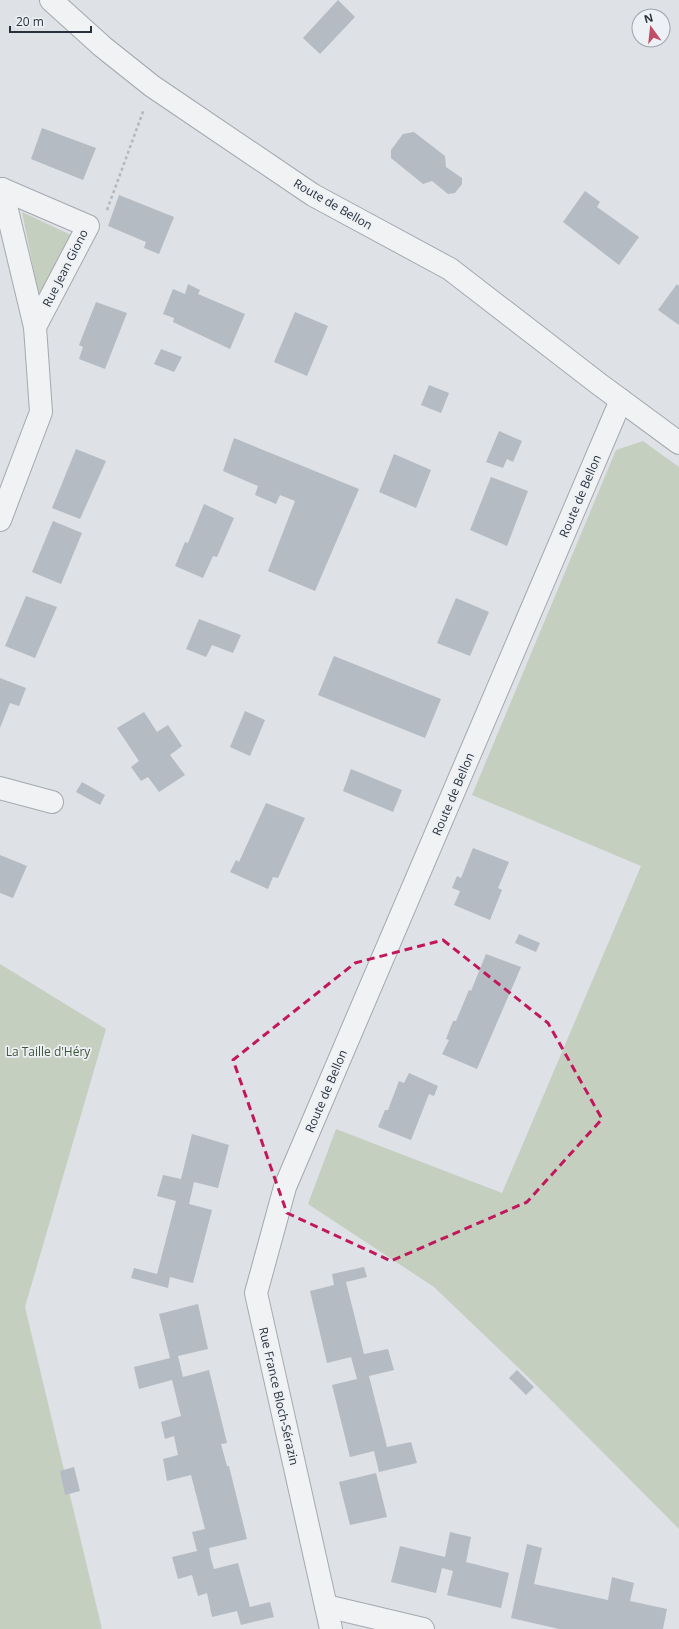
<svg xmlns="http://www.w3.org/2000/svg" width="679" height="1629" viewBox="0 0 679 1629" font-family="'Open Sans',sans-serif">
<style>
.green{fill:#c5cfc0}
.building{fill:#b5bbc2}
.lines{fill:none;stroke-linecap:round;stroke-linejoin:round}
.minor-casing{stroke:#a4a9af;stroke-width:24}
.path{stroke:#b4b8bc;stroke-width:2.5;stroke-dasharray:3 3;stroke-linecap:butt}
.minor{stroke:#f0f2f4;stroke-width:22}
.marked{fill:none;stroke:#c2185b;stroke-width:3;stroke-dasharray:8 5;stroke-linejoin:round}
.labels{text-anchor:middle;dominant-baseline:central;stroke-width:3.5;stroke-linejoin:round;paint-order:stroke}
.street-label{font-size:12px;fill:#28313b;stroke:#edf0f4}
.park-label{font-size:12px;fill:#3f5537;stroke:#edf0f4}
</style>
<rect width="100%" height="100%" fill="#dee1e6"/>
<g class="green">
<path d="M 22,212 L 71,235 L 40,301 Z"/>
<path d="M 643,441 L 679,467 L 679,1529 L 527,1376 L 434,1287 L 308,1204 L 336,1129 L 502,1193 L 641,866 L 472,795 L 616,450 Z"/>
<path d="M 0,964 L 106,1029 L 25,1307 L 102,1629 L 0,1629 Z"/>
</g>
<g class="building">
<path d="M 338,0 L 355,17 L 320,54 L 303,38 Z"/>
<path d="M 42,128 L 96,148 L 83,180 L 31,159 Z"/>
<path d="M 414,132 L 445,156 L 446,167 L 462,178 L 462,184 L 455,193 L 448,194 L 432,181 L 423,184 L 391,158 L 391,150 L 403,134 Z"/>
<path d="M 585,191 L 600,202 L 597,207 L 639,237 L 619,265 L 563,222 Z"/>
<path d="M 119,195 L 174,217 L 159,254 L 144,248 L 146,242 L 108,226 Z"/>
<path d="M 188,284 L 200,290 L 198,294 L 245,314 L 230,349 L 173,322 L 174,318 L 163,314 L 173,289 L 185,294 Z"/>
<path d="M 677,284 L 679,286 L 679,325 L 658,310 Z"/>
<path d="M 96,302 L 127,313 L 105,369 L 79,359 L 83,347 L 79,345 Z"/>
<path d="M 295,312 L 328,326 L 307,376 L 274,362 Z"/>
<path d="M 161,349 L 182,357 L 174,372 L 154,364 Z"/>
<path d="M 429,385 L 449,393 L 441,413 L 421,405 Z"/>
<path d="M 499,431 L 522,441 L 513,462 L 507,459 L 503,468 L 486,462 Z"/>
<path d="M 234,438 L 359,489 L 315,591 L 268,571 L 295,501 L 280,495 L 276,504 L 255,495 L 258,486 L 223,471 Z"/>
<path d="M 76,449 L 106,461 L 80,519 L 52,508 Z"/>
<path d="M 394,454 L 431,470 L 416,508 L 379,492 Z"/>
<path d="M 491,477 L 528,491 L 507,546 L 470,530 Z"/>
<path d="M 204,504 L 234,518 L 217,557 L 213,556 L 203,578 L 175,566 L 185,542 L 188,543 Z"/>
<path d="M 53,521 L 82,533 L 61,584 L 32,572 Z"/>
<path d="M 26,596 L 57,607 L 35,658 L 5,646 Z"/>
<path d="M 456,598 L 489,612 L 470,656 L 437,643 Z"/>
<path d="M 199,619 L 241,635 L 233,653 L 212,645 L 206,657 L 186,649 Z"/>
<path d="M 334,656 L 441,699 L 425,738 L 318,695 Z"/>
<path d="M 0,678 L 26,688 L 19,706 L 10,703 L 0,728 Z"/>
<path d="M 245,711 L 265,720 L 250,756 L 230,747 Z"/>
<path d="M 144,712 L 157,732 L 168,725 L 182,746 L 170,755 L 185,775 L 159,792 L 148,777 L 141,781 L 131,767 L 139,761 L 117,728 Z"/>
<path d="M 351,769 L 402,790 L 393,812 L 343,791 Z"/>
<path d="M 82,782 L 105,795 L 100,805 L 76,792 Z"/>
<path d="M 266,803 L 305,818 L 278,878 L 273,877 L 268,889 L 230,872 L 236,860 L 239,862 Z"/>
<path d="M 473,848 L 509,862 L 498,888 L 502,890 L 490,920 L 454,905 L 460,891 L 452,888 L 457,876 L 461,878 Z"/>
<path d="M 0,855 L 27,866 L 13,898 L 0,893 Z"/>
<path d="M 519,934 L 540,943 L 536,952 L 515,943 Z"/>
<path d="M 486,954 L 521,967 L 477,1069 L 442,1054 L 449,1040 L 446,1039 L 453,1021 L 456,1021 L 469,990 L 471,991 Z"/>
<path d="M 409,1073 L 438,1086 L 434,1096 L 429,1094 L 411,1140 L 378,1127 L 385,1110 L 388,1110 L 399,1081 L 404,1083 Z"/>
<path d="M 192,1134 L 229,1145 L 218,1188 L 194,1182 L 189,1204 L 212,1210 L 193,1283 L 170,1277 L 168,1288 L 131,1278 L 134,1268 L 157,1274 L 176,1201 L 157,1196 L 163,1175 L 181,1179 Z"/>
<path d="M 364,1267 L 367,1277 L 346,1282 L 364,1354 L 388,1349 L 394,1370 L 369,1376 L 387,1447 L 411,1442 L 417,1463 L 379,1472 L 374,1451 L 350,1457 L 332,1385 L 357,1379 L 351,1357 L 327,1363 L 310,1291 L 334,1285 L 332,1274 Z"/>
<path d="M 198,1304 L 208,1349 L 178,1356 L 183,1377 L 209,1370 L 227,1443 L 221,1444 L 227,1466 L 229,1466 L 247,1539 L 209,1548 L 211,1559 L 214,1569 L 238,1563 L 250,1607 L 270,1602 L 274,1617 L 241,1625 L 237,1611 L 212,1617 L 207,1593 L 198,1596 L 192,1575 L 178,1579 L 172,1557 L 197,1551 L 192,1532 L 205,1529 L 191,1475 L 167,1481 L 163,1459 L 178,1455 L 174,1436 L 165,1439 L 161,1422 L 181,1416 L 172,1380 L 139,1389 L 134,1367 L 170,1358 L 159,1314 Z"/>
<path d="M 517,1370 L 534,1387 L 526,1395 L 509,1378 Z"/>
<path d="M 74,1467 L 80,1491 L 65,1495 L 60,1471 Z"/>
<path d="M 376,1473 L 387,1517 L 350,1525 L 339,1482 Z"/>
<path d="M 450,1532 L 471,1537 L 466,1562 L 509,1573 L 501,1608 L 447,1595 L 453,1571 L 442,1568 L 436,1593 L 391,1582 L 400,1546 L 445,1557 Z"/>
<path d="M 527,1544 L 542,1548 L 534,1584 L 608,1600 L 612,1577 L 634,1583 L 630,1601 L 667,1609 L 663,1629 L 559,1629 L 511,1618 Z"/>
</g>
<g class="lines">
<defs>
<g id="minor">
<path d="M 51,0 L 103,47 L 152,86 L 313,195 L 450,269 L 599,384 L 679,443"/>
<path d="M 0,189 L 2,189 L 35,327"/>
<path d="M 0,520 L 41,412 L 35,327 L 88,226 L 2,189"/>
<path d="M 0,788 L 52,802"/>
<path d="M 326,1606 L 423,1629"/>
<path d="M 331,1629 L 256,1293 L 285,1187 L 621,400"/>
</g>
</defs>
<use href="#minor" class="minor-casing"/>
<path class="path" d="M 107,210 L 144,109"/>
<use href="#minor" class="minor"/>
</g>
<path class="marked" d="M 443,940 L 548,1023 L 602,1119 L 527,1202 L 391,1261 L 287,1213 L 233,1060 L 355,963 Z"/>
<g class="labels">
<g class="street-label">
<text transform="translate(333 204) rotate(30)">Route de Bellon</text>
<text transform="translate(65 268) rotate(-63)">Rue Jean Giono</text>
<text transform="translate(580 496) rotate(-67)">Route de Bellon</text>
<text transform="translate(453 794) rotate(-67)">Route de Bellon</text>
<text transform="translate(326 1091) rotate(-67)">Route de Bellon</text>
<text transform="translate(279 1396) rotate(77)">Rue France Bloch-Sérazin</text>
</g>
<g class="park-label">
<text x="48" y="1051">La Taille d'Héry</text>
</g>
</g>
<g transform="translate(651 28) rotate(345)"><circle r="19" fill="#edf0f4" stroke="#9ea4aa"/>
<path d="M0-3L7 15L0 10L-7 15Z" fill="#c04e67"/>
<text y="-6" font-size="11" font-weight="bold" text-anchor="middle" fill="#28313b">N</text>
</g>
<path d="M10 26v6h81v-6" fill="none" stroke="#28313b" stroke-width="2"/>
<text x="16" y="26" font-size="12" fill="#28313b" stroke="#edf0f4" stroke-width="3" paint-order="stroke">20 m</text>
</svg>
